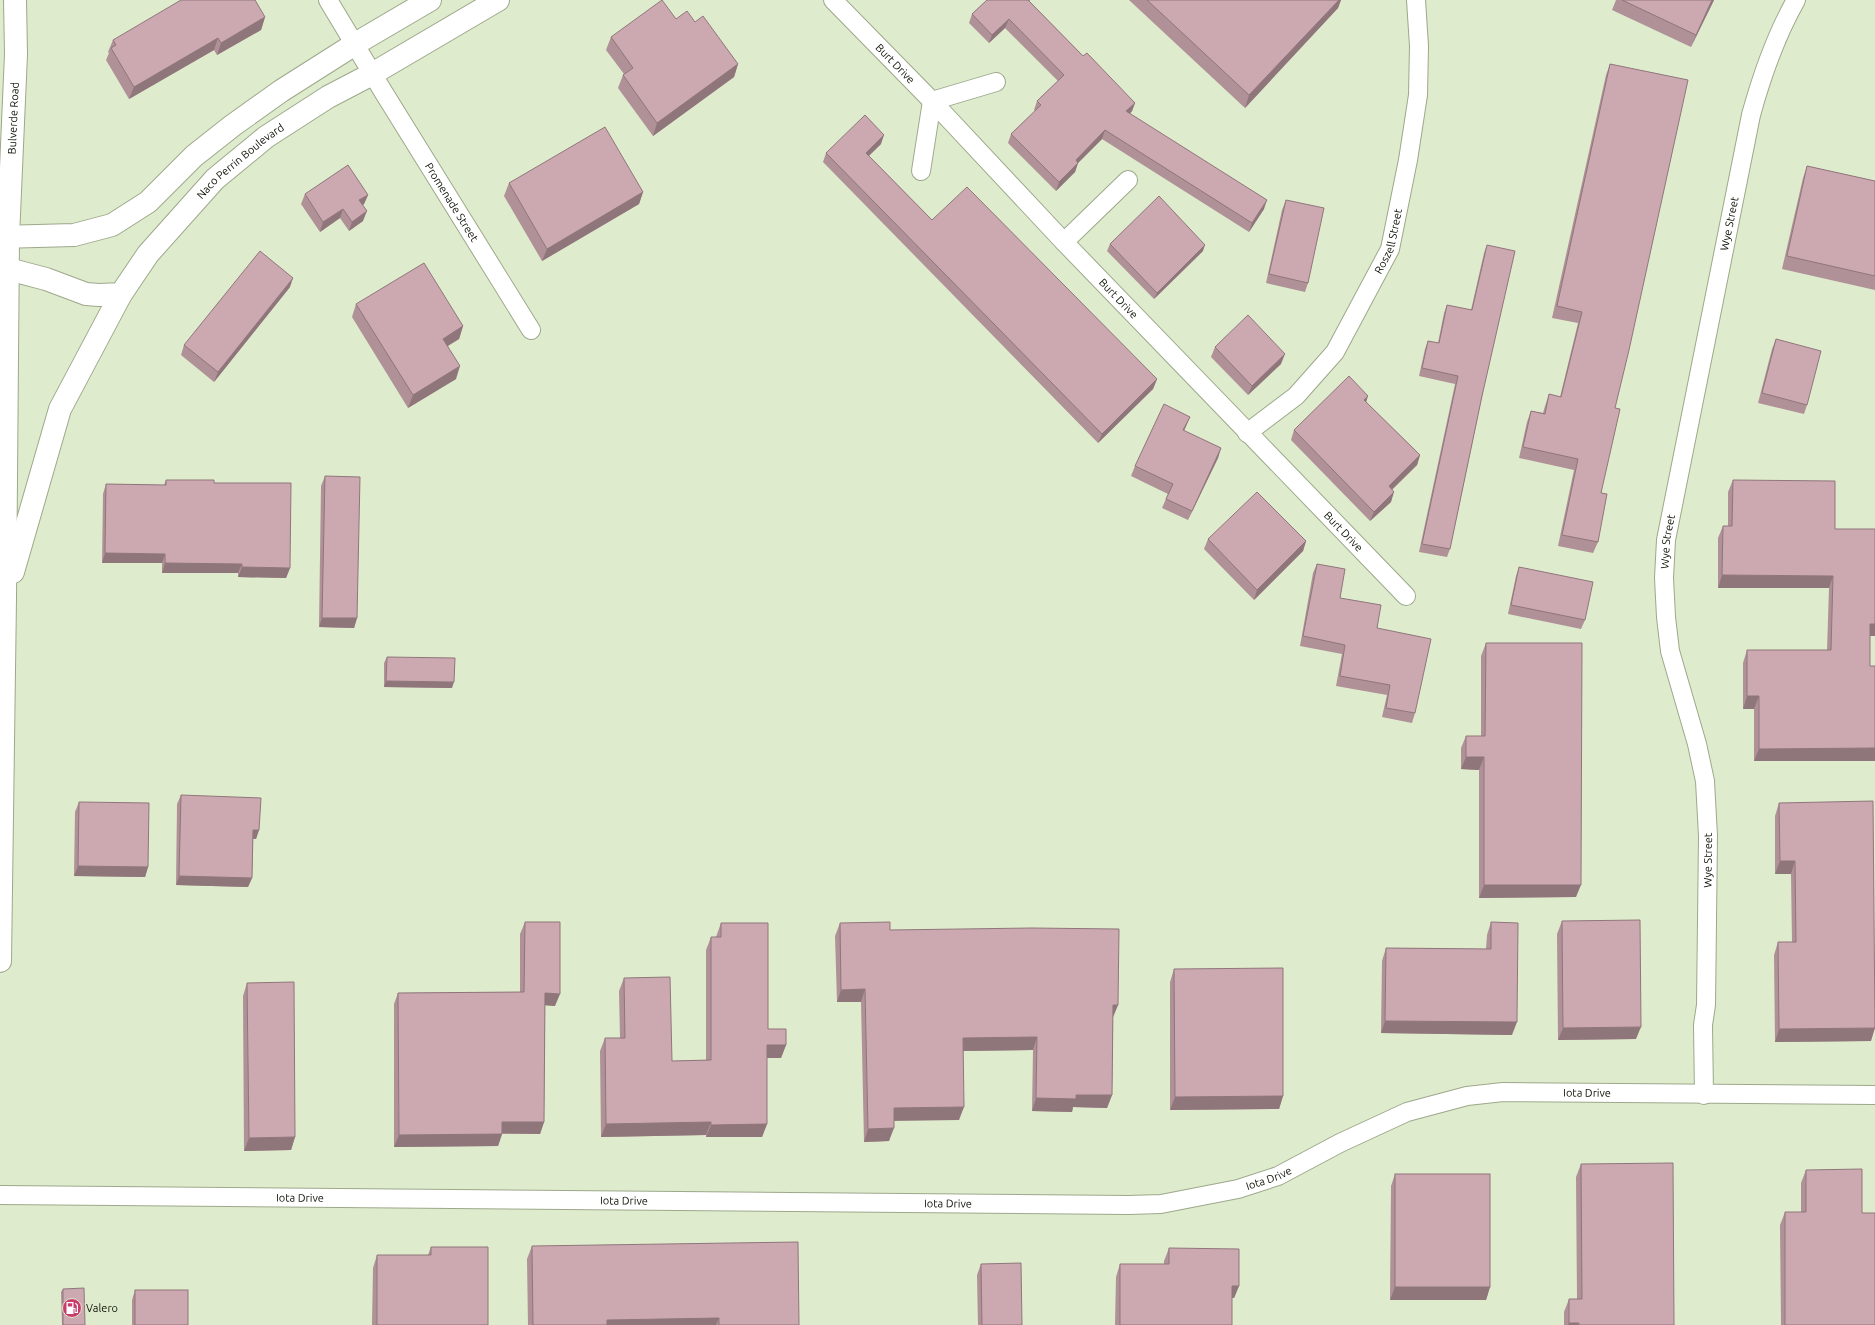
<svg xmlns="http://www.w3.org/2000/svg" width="1875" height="1325" viewBox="0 0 1875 1325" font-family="Ubuntu,sans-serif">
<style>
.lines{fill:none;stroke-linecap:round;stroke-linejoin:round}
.street-casing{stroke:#9da88b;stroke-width:20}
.secondary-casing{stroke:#9da88b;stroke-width:24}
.street{stroke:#fff;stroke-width:18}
.secondary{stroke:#fff;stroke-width:22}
.wall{fill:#af9197}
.shaded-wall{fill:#8f767b}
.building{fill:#cca9b0;stroke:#8f767b}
.labels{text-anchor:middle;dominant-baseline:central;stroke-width:3;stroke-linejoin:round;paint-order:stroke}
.street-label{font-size:11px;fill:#0f1308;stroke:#dfebcd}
.poi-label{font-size:11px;fill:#0f1308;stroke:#dfebcd;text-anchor:start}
</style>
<rect width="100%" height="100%" fill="#dfebcd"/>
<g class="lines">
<defs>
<g id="street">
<path id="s1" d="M 328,0 L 384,93 L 531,330"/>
<path id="s2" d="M 833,0 L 932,101 L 1064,242 L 1406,596"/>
<path d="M 921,171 L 932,101 L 996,82"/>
<path d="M 1064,242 L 1128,180"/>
<path id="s3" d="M 1247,433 L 1296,396 L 1335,352 L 1390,249 L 1408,160 L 1418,95 L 1419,46 L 1416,0"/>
<path id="s4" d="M 1704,1095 L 1703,1025 L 1706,1005 L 1708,836 L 1705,781 L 1697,744 L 1670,651 L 1666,617 L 1664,578 L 1666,540 L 1751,115 C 1762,75 1775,37 1796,0"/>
<path id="s5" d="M 0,1195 L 1129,1205 L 1161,1204 L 1238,1189 L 1278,1176 L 1340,1143 L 1407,1112 L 1467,1096 L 1503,1092 L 1875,1095"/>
</g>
<g id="secondary">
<path d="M 0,237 L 74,235 L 112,225 L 148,202 L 194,156 L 232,126 L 281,91 L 355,44 L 430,0"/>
<path id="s6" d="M 0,267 L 46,279 L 86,294 L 99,295 L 121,294 L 148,254 L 215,179 L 266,137 L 328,97 L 372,74 L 498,0"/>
<path d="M 13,572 L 60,409 L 121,294"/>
<path id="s7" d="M 0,961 L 5,598 L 8,237 L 16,54 L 15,0"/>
</g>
</defs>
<use href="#street" class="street-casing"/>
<use href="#secondary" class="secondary-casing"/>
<use href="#street" class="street"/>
<use href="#secondary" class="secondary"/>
</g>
<g class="wall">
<path d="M 987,0 L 1030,0 L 1030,2 L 1083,56 L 1135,103 L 1132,111 L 1130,114 L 1264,209 L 1249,232 L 1102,139 L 1078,163 L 1075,172 L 1056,191 L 1008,143 L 1011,134 L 1035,111 L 1034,110 L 1037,101 L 1058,81 L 1005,28 L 989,43 L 969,23 L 972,14 Z"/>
<path d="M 1129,0 L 1341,0 L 1338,8 L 1245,108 Z"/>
<path d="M 1616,0 L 1714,0 L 1691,47 L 1612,10 Z"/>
<path d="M 265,17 L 261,30 L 217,55 L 214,50 L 129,99 L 106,60 L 109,53 L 108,52 L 113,40 Z"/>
<path d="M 676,19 L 695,22 L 738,64 L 734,77 L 653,136 L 618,88 L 623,75 L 624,74 L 606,50 L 611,37 Z"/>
<path d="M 1610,64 L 1615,408 L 1601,493 L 1598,542 L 1593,553 L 1558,546 L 1574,470 L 1519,458 L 1527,422 L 1531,411 L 1543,413 L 1545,406 L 1549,394 L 1560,397 L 1578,323 L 1552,318 L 1606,75 Z"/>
<path d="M 881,144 L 869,156 L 932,220 L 1157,379 L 1153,389 L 1098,443 L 823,162 L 826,153 Z"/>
<path d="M 1807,166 L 1875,181 L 1875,290 L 1782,269 L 1803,178 Z"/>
<path d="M 509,183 L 643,192 L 639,204 L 542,261 L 504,196 Z"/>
<path d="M 305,194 L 368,195 L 364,204 L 363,205 L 363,221 L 349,231 L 340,218 L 320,232 L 301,204 Z"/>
<path d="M 1286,200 L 1308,283 L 1305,292 L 1266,283 L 1282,210 Z"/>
<path d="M 1110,244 L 1203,251 L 1154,299 L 1107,251 Z"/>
<path d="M 1487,245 L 1482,396 L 1450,549 L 1447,557 L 1419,552 L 1455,384 L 1419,376 L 1425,349 L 1428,341 L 1438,343 L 1444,313 L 1447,305 L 1471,310 L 1484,253 Z"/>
<path d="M 290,287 L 214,382 L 181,355 L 184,345 Z"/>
<path d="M 356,304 L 463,326 L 459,339 L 448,346 L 456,379 L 408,408 L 352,317 Z"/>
<path d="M 1776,339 L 1807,405 L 1804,414 L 1758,403 L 1772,349 Z"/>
<path d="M 1215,347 L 1281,364 L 1248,395 L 1211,357 Z"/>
<path d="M 1366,402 L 1420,455 L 1417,465 L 1392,490 L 1391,502 L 1370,521 L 1291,440 L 1294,430 Z"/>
<path d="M 1190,417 L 1184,431 L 1221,448 L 1218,458 L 1188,520 L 1162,508 L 1168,494 L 1131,476 L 1135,466 Z"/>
<path d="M 325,476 L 357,618 L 354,628 L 319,627 L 321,486 Z"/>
<path d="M 166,480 L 214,483 L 290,568 L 286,578 L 238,577 L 238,573 L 162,573 L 162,563 L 102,563 L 103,494 L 106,484 L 164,485 Z"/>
<path d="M 1733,480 L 1835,529 L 1875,529 L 1875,636 L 1870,636 L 1870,666 L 1875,666 L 1875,761 L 1754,761 L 1754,709 L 1743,709 L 1743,663 L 1747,650 L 1827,650 L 1829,588 L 1718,588 L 1718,538 L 1723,526 L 1728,526 L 1728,492 Z"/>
<path d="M 1208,539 L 1306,541 L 1303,551 L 1254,600 L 1204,549 Z"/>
<path d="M 1317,564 L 1340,598 L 1377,628 L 1415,713 L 1412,723 L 1382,717 L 1387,695 L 1336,686 L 1342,654 L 1300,646 L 1313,573 Z"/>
<path d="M 1519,567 L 1585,620 L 1581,629 L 1508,614 L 1516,576 Z"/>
<path d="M 1486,643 L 1576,897 L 1479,898 L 1479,770 L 1461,769 L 1461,748 L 1466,736 L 1481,736 L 1481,656 Z"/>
<path d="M 387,657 L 452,688 L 384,687 L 384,663 Z"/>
<path d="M 181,795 L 259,830 L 256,839 L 253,839 L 252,878 L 248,887 L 176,885 L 177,804 Z"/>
<path d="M 79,802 L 148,867 L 145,877 L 74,876 L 75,812 Z"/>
<path d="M 1779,803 L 1871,1041 L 1775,1042 L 1774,955 L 1778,942 L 1792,942 L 1791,874 L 1775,874 L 1775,816 Z"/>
<path d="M 1562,921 L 1636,1039 L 1558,1040 L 1557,934 Z"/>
<path d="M 525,922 L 555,1006 L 545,1005 L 544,1122 L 540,1134 L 502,1134 L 498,1146 L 394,1147 L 394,1004 L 398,993 L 520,992 L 520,934 Z"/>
<path d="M 1491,922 L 1512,1035 L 1381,1033 L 1382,961 L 1386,948 L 1486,949 L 1487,935 Z"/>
<path d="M 721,923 L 768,1029 L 786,1045 L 781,1058 L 767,1058 L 767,1124 L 762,1137 L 706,1137 L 706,1135 L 601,1137 L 600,1051 L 605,1038 L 620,1038 L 619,991 L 624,978 L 672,1061 L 706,1060 L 706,950 L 711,937 L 716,937 Z"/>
<path d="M 840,923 L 890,930 L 1118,1005 L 1113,1017 L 1112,1095 L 1107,1108 L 1073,1107 L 1072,1112 L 1032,1111 L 1033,1050 L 963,1051 L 959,1120 L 894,1120 L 889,1141 L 864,1142 L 861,1002 L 837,1002 L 835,936 Z"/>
<path d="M 1174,969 L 1283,1096 L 1279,1109 L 1170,1110 L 1170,982 Z"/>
<path d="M 247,983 L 295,1137 L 291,1150 L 244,1151 L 243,996 Z"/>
<path d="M 1581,1164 L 1674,1325 L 1564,1325 L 1564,1312 L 1569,1299 L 1577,1299 L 1576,1177 Z"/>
<path d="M 1806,1170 L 1862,1213 L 1875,1325 L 1781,1325 L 1780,1225 L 1785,1212 L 1801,1212 L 1801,1183 Z"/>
<path d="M 1395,1174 L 1490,1287 L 1486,1300 L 1390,1300 L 1391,1186 Z"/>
<path d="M 532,1246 L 799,1325 L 528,1325 L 527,1259 Z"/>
<path d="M 431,1247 L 488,1325 L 372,1325 L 373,1268 L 377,1255 L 428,1255 Z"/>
<path d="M 1169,1248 L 1239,1286 L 1234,1298 L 1232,1298 L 1232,1325 L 1115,1325 L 1116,1277 L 1120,1264 L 1164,1264 L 1164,1261 Z"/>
<path d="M 981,1264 L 1022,1325 L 978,1325 L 977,1275 Z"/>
<path d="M 63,1289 L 85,1325 L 62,1325 L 61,1292 Z"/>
<path d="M 135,1290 L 188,1325 L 132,1325 L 132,1300 Z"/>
</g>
<g class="shaded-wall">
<path d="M 1339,0 L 1341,0 L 1338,8 L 1245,108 L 1249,95 Z"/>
<path d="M 1712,0 L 1714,0 L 1691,47 L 1696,35 Z"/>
<path d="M 265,17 L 261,30 L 217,55 L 221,43 Z"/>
<path d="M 1009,19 L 1005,28 L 989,43 L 992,35 Z"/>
<path d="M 218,38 L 214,50 L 129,99 L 134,87 Z"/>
<path d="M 738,64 L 734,77 L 653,136 L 657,123 Z"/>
<path d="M 1135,103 L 1132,111 L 1123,120 L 1126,111 Z"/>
<path d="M 1105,130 L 1102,139 L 1074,167 L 1078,163 L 1075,172 L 1056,191 L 1059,182 L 1076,160 Z"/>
<path d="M 884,135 L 881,144 L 862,162 L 866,153 Z"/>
<path d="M 643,192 L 639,204 L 542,261 L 547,249 Z"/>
<path d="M 368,195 L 364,204 L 356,210 L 359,200 Z"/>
<path d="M 1267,200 L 1264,209 L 1249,232 L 1252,223 Z"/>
<path d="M 343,209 L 340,218 L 320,232 L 323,222 Z"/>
<path d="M 367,211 L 363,221 L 349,231 L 352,222 Z"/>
<path d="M 1205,245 L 1203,251 L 1154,299 L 1157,293 Z"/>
<path d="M 293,278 L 290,287 L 214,382 L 218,372 Z"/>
<path d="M 463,326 L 459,339 L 439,351 L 443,339 Z"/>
<path d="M 1285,354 L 1281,364 L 1248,395 L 1252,386 Z"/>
<path d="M 460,366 L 456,379 L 408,408 L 413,395 Z"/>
<path d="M 1157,379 L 1153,389 L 1098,443 L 1102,434 Z"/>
<path d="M 1368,396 L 1365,406 L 1364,400 Z"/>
<path d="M 1190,417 L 1186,426 L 1180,440 L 1183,430 Z"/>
<path d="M 1221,448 L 1218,458 L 1188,520 L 1192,511 Z"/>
<path d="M 1420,455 L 1417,465 L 1385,496 L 1389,486 Z"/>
<path d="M 1394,492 L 1391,502 L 1370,521 L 1374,512 Z"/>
<path d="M 1306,541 L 1303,551 L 1254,600 L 1257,590 Z"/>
<path d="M 105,553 L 165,554 L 162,563 L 102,563 Z"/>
<path d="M 165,563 L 242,564 L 238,573 L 162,573 Z"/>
<path d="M 242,567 L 290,568 L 286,578 L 238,577 Z"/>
<path d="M 1722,575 L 1833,576 L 1829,588 L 1718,588 Z"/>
<path d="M 322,618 L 357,618 L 354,628 L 319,627 Z"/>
<path d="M 1870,624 L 1875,624 L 1875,636 L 1866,636 Z"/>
<path d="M 386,681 L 454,682 L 452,688 L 384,687 Z"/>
<path d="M 1747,696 L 1759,696 L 1754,709 L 1743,709 Z"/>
<path d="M 1875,748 L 1875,761 L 1754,761 L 1759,749 Z"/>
<path d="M 1466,757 L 1484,757 L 1479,770 L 1461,769 Z"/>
<path d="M 253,830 L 259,830 L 256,839 L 250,838 Z"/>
<path d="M 1780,861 L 1795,861 L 1791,874 L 1775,874 Z"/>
<path d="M 78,866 L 148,867 L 145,877 L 74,876 Z"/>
<path d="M 179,876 L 252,878 L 248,887 L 176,885 Z"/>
<path d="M 1484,885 L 1581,885 L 1576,897 L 1479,898 Z"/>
<path d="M 865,989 L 861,1002 L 837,1002 L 841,990 Z"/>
<path d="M 545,993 L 560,994 L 555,1006 L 541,1005 Z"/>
<path d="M 1113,1005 L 1118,1005 L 1113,1017 Z"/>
<path d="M 1385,1021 L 1517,1022 L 1512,1035 L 1381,1033 Z"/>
<path d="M 1641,1027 L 1636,1039 L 1558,1040 L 1563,1028 Z"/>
<path d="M 1875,1028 L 1871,1041 L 1775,1042 L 1779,1029 Z"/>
<path d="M 1037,1037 L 1033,1050 L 958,1051 L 963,1038 Z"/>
<path d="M 767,1045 L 786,1045 L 781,1058 L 762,1058 Z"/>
<path d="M 1076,1095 L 1112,1095 L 1107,1108 L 1073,1107 L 1072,1112 L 1032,1111 L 1036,1098 Z"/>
<path d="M 1283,1096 L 1279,1109 L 1170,1110 L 1175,1097 Z"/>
<path d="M 964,1107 L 959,1120 L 889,1121 L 894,1108 Z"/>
<path d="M 502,1122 L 544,1122 L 540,1134 L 498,1133 Z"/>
<path d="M 711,1122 L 706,1135 L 601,1137 L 606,1124 Z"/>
<path d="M 767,1124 L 762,1137 L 706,1137 L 711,1125 Z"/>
<path d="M 894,1128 L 889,1141 L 864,1142 L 868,1129 Z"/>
<path d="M 502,1134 L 498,1146 L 394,1147 L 399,1135 Z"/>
<path d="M 295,1137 L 291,1150 L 244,1151 L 249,1138 Z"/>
<path d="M 1232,1286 L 1239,1286 L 1234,1298 L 1228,1298 Z"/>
<path d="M 1395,1287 L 1490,1287 L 1486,1300 L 1390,1300 Z"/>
<path d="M 719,1318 L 716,1325 L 605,1325 L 607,1320 Z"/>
<path d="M 1569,1323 L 1579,1323 L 1578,1325 L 1568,1325 Z"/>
</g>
<g class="building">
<path d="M 181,0 L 255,0 L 265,17 L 221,43 L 218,38 L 134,87 L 111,48 L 116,45 L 113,40 Z"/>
<path d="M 662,0 L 676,19 L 687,11 L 695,22 L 703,16 L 738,64 L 657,123 L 623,75 L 633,68 L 611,37 Z"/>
<path d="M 987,0 L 1028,0 L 1083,56 L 1087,53 L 1135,103 L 1126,111 L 1267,200 L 1252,223 L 1105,130 L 1076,160 L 1078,163 L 1059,182 L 1011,134 L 1041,105 L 1037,101 L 1064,75 L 1009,19 L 992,35 L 972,14 Z"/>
<path d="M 1147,0 L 1339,0 L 1249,95 Z"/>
<path d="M 1622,0 L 1712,0 L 1696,35 Z"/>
<path d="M 1610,64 L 1688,80 L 1629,350 L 1615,408 L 1620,409 L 1601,493 L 1607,494 L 1598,542 L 1562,535 L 1578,459 L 1523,447 L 1531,411 L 1545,414 L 1549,394 L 1561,397 L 1582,312 L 1557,306 Z"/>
<path d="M 865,115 L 884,135 L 866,153 L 932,220 L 967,187 L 1157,379 L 1102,434 L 826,153 Z"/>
<path d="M 605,127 L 643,192 L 547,249 L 509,183 Z"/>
<path d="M 348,165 L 368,195 L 359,200 L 367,211 L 352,222 L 343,209 L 323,222 L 305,194 Z"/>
<path d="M 1807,166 L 1875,181 L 1875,276 L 1787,256 Z"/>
<path d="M 1159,196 L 1205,245 L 1157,293 L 1110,244 Z"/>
<path d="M 1286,200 L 1324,208 L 1308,283 L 1269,274 Z"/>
<path d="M 1487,245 L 1515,251 L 1482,396 L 1450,549 L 1422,544 L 1458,376 L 1422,368 L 1428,341 L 1439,343 L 1447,305 L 1472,310 Z"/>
<path d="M 260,251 L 293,278 L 218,372 L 184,345 Z"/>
<path d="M 424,263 L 463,326 L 443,339 L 460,366 L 413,395 L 356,304 Z"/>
<path d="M 1248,315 L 1285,354 L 1252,386 L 1215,347 Z"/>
<path d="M 1776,339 L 1821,351 L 1807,405 L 1762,393 Z"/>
<path d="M 1349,376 L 1368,396 L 1364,400 L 1420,455 L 1389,486 L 1394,492 L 1374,512 L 1294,430 Z"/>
<path d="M 1164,404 L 1190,417 L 1183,430 L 1221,448 L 1192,511 L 1166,499 L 1173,484 L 1135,466 Z"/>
<path d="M 325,476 L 360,477 L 357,618 L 322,618 Z"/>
<path d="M 166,480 L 214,480 L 214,483 L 291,483 L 290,568 L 242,567 L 242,564 L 165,563 L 165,554 L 105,553 L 106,484 L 166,485 Z"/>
<path d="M 1733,480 L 1835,481 L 1835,529 L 1875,529 L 1875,624 L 1870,624 L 1870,666 L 1875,666 L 1875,748 L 1759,749 L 1759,696 L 1747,696 L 1747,650 L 1831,650 L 1833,576 L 1722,575 L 1723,526 L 1732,526 Z"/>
<path d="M 1257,492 L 1306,541 L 1257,590 L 1208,539 Z"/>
<path d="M 1317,564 L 1345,569 L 1340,598 L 1381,605 L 1377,628 L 1431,639 L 1415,713 L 1386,708 L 1390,685 L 1340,676 L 1345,645 L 1303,636 Z"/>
<path d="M 1519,567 L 1593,582 L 1585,620 L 1511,605 Z"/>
<path d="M 1486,643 L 1582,643 L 1581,885 L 1484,885 L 1484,757 L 1466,757 L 1466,736 L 1485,736 Z"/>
<path d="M 387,657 L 455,658 L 454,682 L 386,681 Z"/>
<path d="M 181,795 L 261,798 L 259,830 L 253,830 L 252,878 L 179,876 Z"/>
<path d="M 1873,801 L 1875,1028 L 1779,1029 L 1778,942 L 1796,942 L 1795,861 L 1780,861 L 1779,803 Z"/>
<path d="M 79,802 L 149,803 L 148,867 L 78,866 Z"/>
<path d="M 1640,920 L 1641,1027 L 1563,1028 L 1562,921 Z"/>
<path d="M 525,922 L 560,922 L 560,994 L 545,993 L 544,1122 L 502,1122 L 502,1134 L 399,1135 L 398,993 L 524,992 Z"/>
<path d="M 890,922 L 890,930 L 1032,928 L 1119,929 L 1118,1005 L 1113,1005 L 1112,1095 L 1076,1095 L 1076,1099 L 1036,1098 L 1037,1037 L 963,1038 L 964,1107 L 894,1108 L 894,1128 L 868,1129 L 865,989 L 841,990 L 840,923 Z"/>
<path d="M 1491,922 L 1518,923 L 1517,1022 L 1385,1021 L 1386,948 L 1491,949 Z"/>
<path d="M 721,923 L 768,923 L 768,1029 L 786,1029 L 786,1045 L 767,1045 L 767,1124 L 711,1125 L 711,1122 L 606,1124 L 605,1038 L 625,1038 L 624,978 L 670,977 L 672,1061 L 711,1060 L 711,937 L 721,937 Z"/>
<path d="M 1283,968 L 1283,1096 L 1175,1097 L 1174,969 Z"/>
<path d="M 294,982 L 295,1137 L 249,1138 L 247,983 Z"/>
<path d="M 1673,1163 L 1674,1325 L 1579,1325 L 1579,1323 L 1569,1323 L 1569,1299 L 1582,1299 L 1581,1164 Z"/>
<path d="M 1862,1169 L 1862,1213 L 1875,1213 L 1875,1325 L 1785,1325 L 1785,1212 L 1806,1212 L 1806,1170 Z"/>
<rect x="1395" y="1174" width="95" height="113"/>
<path d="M 798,1242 L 799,1325 L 719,1325 L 719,1318 L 607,1320 L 607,1325 L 533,1325 L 532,1246 Z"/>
<path d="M 431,1247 L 488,1247 L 488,1325 L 377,1325 L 377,1255 L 431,1255 Z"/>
<path d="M 1169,1248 L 1239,1249 L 1239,1286 L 1232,1286 L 1232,1325 L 1120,1325 L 1120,1264 L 1169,1264 Z"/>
<path d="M 1021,1263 L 1022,1325 L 982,1325 L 981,1264 Z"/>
<path d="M 84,1288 L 85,1325 L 63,1325 L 63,1289 Z"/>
<rect x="135" y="1290" width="53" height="35"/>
</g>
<defs>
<symbol id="fuel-disc" viewBox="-11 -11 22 22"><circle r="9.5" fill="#c93d6d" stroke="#dfebcd"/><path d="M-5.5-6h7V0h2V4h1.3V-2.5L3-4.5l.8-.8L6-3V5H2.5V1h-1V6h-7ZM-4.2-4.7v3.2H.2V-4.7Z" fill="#fff"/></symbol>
</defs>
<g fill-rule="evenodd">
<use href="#fuel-disc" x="61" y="1297" width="22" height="22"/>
</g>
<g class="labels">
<g class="street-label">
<text stroke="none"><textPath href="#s2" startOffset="89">Burt Drive</textPath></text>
<text stroke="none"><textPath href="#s7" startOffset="843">Bulverde Road</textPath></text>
<text stroke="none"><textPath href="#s6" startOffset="305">Naco Perrin Boulevard</textPath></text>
<text stroke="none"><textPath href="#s1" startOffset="237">Promenade Street</textPath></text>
<text stroke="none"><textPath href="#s4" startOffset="883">Wye Street</textPath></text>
<text stroke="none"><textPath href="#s3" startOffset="244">Roszell Street</textPath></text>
<text stroke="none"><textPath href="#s2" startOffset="413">Burt Drive</textPath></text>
<text stroke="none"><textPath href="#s2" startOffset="737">Burt Drive</textPath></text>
<text stroke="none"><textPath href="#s4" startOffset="559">Wye Street</textPath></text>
<text stroke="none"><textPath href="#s4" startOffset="235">Wye Street</textPath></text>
<text stroke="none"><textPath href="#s5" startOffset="1608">Iota Drive</textPath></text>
<text stroke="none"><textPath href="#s5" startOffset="1272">Iota Drive</textPath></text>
<text stroke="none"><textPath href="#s5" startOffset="300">Iota Drive</textPath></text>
<text stroke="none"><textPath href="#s5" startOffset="624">Iota Drive</textPath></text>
<text stroke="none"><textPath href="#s5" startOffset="948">Iota Drive</textPath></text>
</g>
<g class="poi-label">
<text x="86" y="1308">Valero</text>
</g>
</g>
</svg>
